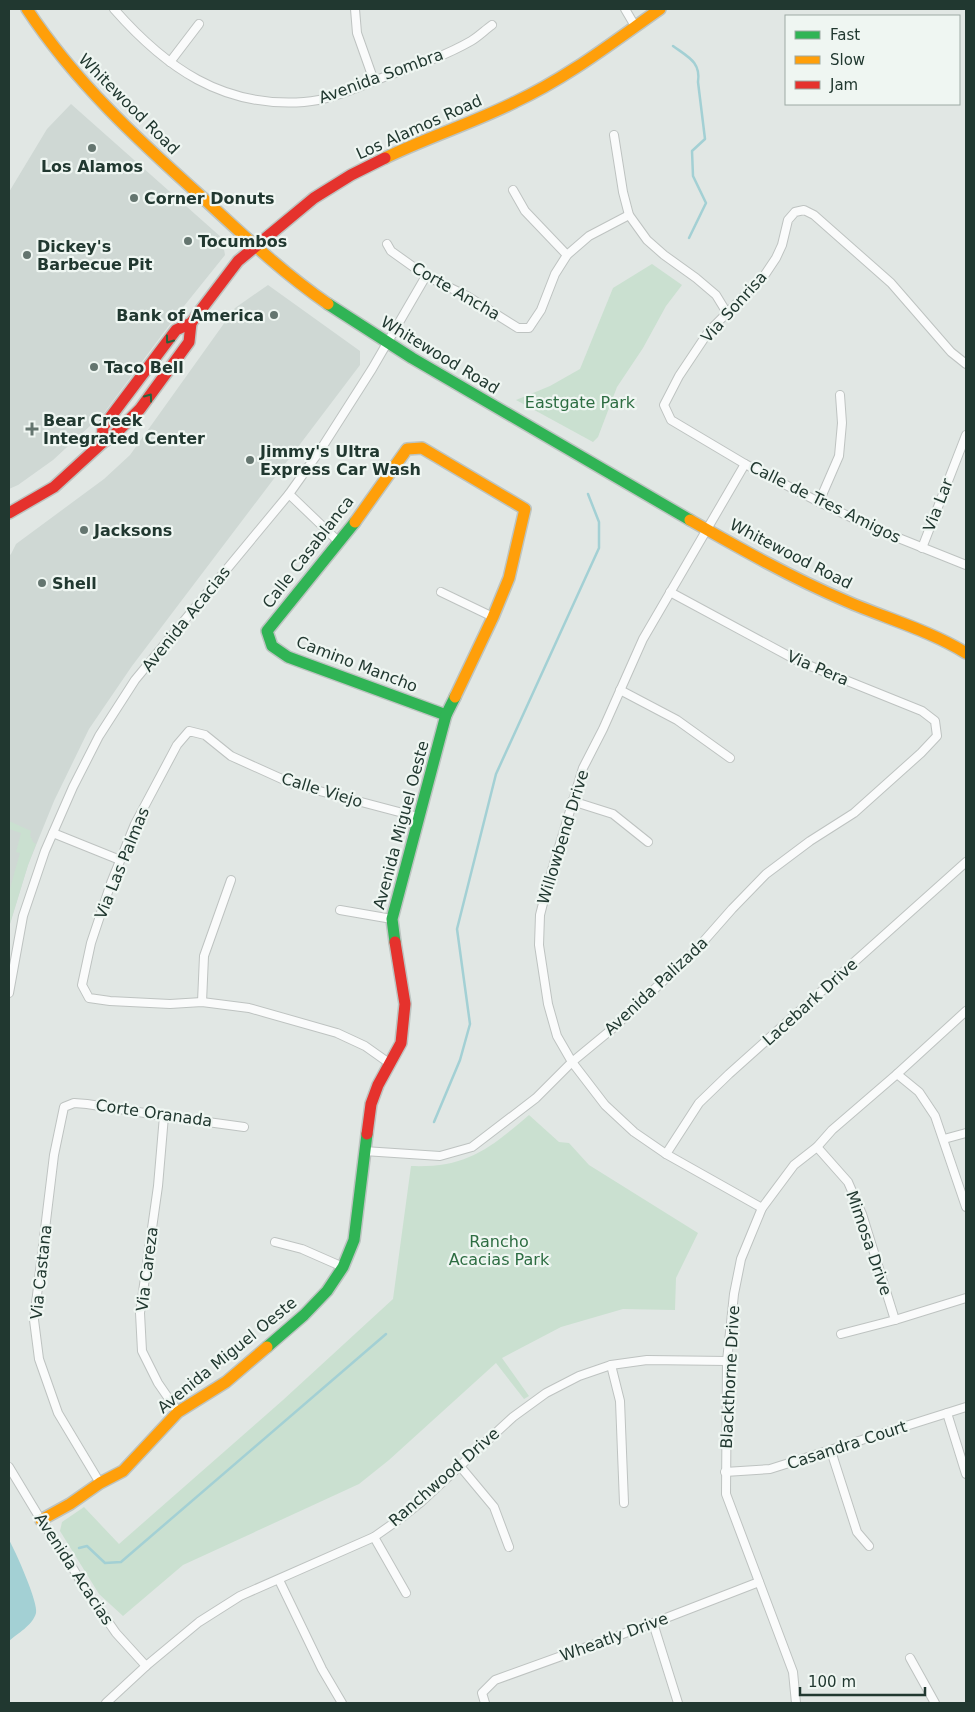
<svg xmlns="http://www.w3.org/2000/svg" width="975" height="1712" viewBox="0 0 975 1712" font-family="'DejaVu Sans',sans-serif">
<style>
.built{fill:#cfd8d4}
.green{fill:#cae0d0}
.water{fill:#a3d0d4}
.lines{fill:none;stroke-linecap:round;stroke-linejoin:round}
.stream{stroke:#a3d0d4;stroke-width:2.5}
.street-casing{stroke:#bec3c1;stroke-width:10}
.fast-casing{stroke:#bdc4c1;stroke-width:14}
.slow-casing{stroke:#bdc4c1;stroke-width:14}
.jam-casing{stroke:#bdc4c1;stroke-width:14}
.street{stroke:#fafbfb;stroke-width:8}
.fast{stroke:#30b455;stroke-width:11}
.slow{stroke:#ff9f0a;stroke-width:11}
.jam{stroke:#e5322d;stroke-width:11}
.oneway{stroke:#26633d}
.poi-dot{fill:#64756f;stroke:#eff6f2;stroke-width:2}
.labels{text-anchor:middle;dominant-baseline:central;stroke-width:4.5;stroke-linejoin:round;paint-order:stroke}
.street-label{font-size:16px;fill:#213830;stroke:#eff6f2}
.poi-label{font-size:16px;font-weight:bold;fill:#213830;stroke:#eff6f2;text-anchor:start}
.park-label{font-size:16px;fill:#2d6d42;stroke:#eff6f2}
</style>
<rect width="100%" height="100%" fill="#e1e7e4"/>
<g class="built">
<path d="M 71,104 L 222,238 L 225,255 L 176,316 L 104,413 L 53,460 L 18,485 L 9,489 L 9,192 L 47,129 Z"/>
<path d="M 268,285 L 360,351 L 360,365 L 132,666 L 89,729 L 54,801 L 28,865 L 9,927 L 9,556 L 11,554 L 16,544 L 104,479 L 130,455 L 235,308 Z"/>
</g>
<g class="green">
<path d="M 652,264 L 682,285 L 666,306 L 643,348 L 617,387 L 598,437 L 593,442 L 516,400 L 550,386 L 580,369 L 613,288 Z"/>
<path d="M 9,821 L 31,831 L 30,835 L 33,842 L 36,844 L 28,865 L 9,927 L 9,892 L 20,853 L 16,852 L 21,833 L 9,829 Z"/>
<path d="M 529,1115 L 559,1142 L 569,1143 L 589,1165 L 698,1233 L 676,1278 L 675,1310 L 623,1309 L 561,1327 L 502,1358 L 529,1396 L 524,1399 L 496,1363 L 389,1460 L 359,1484 L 183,1565 L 123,1616 L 99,1594 L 60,1531 L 62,1522 L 84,1507 L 119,1544 L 283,1400 L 393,1299 L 411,1166 C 466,1168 489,1149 529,1115 Z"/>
</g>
<path class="water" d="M 9,1540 C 15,1550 39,1604 36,1613 C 33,1625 17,1634 9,1641 Z"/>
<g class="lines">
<g class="stream">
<path d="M 673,46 C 688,57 701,62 698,82 L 705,139 L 692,151 L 693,176 L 706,203 L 689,238"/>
<path d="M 434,1122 L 460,1060 L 470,1024 L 457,929 L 496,774 L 599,548 L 599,522 L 588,494"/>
<path d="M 79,1548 L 87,1546 L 105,1563 L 121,1562 L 386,1334"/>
</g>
<defs>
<g id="street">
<path d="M 114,9 C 165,67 222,108 304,102 C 332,100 360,86 387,76 C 415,66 445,56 471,41 C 478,37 485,30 492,25"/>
<path d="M 355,9 L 357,33 L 374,81"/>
<path d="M 625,9 L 635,26"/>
<path d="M 170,62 L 199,24"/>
<path d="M 614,135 L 623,192 L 629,215 L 647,240 L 664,255 L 696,278 L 716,295 L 727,313"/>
<path d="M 513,190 L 525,211 L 567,255"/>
<path d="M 387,244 L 391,251 L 426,276 L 467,296 L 518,328 L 529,328 L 541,310 L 555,274 L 567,255 L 589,236 L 629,215"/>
<path d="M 966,364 L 951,352 L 891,283 L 814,215 L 804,210 L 795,212 L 788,220 L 782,245 L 776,258 L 764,276 L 709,331 L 679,376 L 664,405 L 671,420 L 745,464 L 819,502 L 871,527 L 966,565"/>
<path d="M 745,464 L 643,639 L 603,729 L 583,768 L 549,880 L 540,915 L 539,945 L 548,1004 L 557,1036 L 572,1062 L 605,1105 L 634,1132 L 666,1154 L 762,1208"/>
<path d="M 289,494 L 338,541"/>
<path d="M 819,502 L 839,456 L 842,423 L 840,395"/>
<path d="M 922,548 L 966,435"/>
<path d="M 441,592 L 493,617"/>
<path d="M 620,690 L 677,720 L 730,758"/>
<path d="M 572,801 L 613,814 L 648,842"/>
<path d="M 53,833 L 120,860"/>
<path d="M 340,910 L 392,919"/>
<path d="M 9,993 L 23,916 L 45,851 L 73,787 L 99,736 L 135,680 L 289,494 L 321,449 L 372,369 L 426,276"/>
<path d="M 202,1002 L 204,956 L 231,880"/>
<path d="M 389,1063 L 365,1046 L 337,1033 L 249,1008 L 202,1002 L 170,1004 L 110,1001 L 89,998 L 82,985 L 91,943 L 111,883 L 135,824 L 177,745 L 189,731 L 205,735 L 231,756 L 293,784 L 418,817"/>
<path d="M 897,1074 L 919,1092 L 935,1116 L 966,1207"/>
<path d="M 164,1116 L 158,1186 L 140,1313 L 142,1351 L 158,1383 L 178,1412"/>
<path d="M 944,1139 L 966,1133"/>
<path d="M 817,1147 L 848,1182 L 862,1214 L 895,1320"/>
<path d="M 364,1151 L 440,1156 L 472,1147 L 536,1098 L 572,1062 L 612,1029 L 695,951 L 732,909 L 766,874 L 810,841 L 854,813 L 921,753 L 937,736 L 935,721 L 922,711 L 798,661 L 670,592"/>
<path d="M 666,1154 L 699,1103 L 729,1074 L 966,862"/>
<path d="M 275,1242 L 302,1249 L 343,1267"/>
<path d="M 841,1334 L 895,1320 L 966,1298"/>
<path d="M 611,1365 L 620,1401 L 624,1503"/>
<path d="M 947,1413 L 966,1474"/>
<path d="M 831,1451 L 857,1532 L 869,1546"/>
<path d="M 459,1465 L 494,1507 L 509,1547"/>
<path d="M 9,1467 L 41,1520 L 65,1555 L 84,1587 L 116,1633 L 146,1666"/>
<path d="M 725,1472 L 770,1469 L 966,1407"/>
<path d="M 100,1483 L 58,1413 L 39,1359 L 34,1320 L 54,1155 L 64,1107 L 74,1103 L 87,1104 L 164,1116 L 244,1127"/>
<path d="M 374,1537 L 406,1593"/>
<path d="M 279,1580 L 322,1669 L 342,1703"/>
<path d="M 653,1623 L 678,1703"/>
<path d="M 910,1658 L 935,1703"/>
<path d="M 106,1703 L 146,1666 L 199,1622 L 240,1596 L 374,1537 L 401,1518 L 421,1502 L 513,1417 L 546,1393 L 579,1376 L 611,1365 L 647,1360 L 727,1361"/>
<path d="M 485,1703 L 482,1693 L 495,1680 L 653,1623 L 759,1582"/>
<path d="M 796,1703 L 793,1672 L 726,1494 L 727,1361 L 734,1294 L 741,1259 L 762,1208 L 794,1165 L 817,1147 L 832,1130 L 897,1074 L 966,1011"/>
</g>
<g id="fast">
<path d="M 328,304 L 412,358 L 690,520"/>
<path d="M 355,522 L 267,631 L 272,646 L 288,657 L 446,715"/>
<path d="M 395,942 L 392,919 L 446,715 L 455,697"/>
<path d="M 267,1347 L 304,1315 L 327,1291 L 343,1267 L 354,1240 L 367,1134"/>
</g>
<g id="slow">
<path d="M 27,9 C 75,82 138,140 203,198 C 243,235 283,273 328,304"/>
<path d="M 385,158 C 428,137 473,123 515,102 C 567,78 613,42 660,9"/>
<path d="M 690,520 C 741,549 792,578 846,601 C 885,618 931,631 966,653"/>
<path d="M 355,522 L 407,449 L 422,448 L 525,509 L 509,578 L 493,617 L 455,697"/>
<path d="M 41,1520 L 70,1504 L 100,1483 L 123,1471 L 178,1412 L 226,1382 L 267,1347"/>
</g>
<g id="jam">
<path d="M 102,443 L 103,427 L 176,330 L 191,323 L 238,261 L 314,198 L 351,175 L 385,158"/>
<path d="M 9,513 L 54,487 L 102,443 L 114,435 L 140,409 L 189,342 L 191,323"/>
<path d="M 367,1134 L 371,1104 L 378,1085 L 401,1043 L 405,1004 L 395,942"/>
</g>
</defs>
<use href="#street" class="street-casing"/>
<use href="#fast" class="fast-casing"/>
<use href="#slow" class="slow-casing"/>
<use href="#jam" class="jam-casing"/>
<use href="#street" class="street"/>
<use href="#fast" class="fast"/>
<use href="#slow" class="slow"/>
<use href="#jam" class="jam"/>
</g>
<defs><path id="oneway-chevron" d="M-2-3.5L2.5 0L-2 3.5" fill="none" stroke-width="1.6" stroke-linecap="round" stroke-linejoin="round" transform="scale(1.25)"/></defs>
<g class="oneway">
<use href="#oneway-chevron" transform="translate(169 340) rotate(126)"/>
<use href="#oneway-chevron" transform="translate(149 397) rotate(-54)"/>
</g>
<g class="poi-dot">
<circle cx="92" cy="148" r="5"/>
<circle cx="134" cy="198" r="5"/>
<circle cx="188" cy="241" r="5"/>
<circle cx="27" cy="255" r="5"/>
<circle cx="274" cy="315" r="5"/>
<circle cx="94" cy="367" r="5"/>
<path d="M29.5 421.5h5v5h5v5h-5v5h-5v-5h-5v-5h5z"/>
<circle cx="250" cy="460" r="5"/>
<circle cx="84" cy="530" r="5"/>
<circle cx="42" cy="583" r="5"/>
</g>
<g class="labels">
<g class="street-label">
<text transform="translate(381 76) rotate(-20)">Avenida Sombra</text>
<text transform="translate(129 104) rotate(45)">Whitewood Road</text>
<text transform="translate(419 127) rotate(-24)">Los Alamos Road</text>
<text transform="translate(456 291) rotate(30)">Corte Ancha</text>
<text transform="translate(734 307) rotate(-48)">Via Sonrisa</text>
<text transform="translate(440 355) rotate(31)">Whitewood Road</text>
<text transform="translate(825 502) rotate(26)">Calle de Tres Amigos</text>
<text transform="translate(938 505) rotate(-69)">Via Lar</text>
<text transform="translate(308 552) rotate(-52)">Calle Casablanca</text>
<text transform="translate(791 554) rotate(27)">Whitewood Road</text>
<text transform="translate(186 619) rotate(-51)">Avenida Acacias</text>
<text transform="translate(357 664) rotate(21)">Camino Mancho</text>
<text transform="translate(818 668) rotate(23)">Via Pera</text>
<text transform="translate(322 790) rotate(17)">Calle Viejo</text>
<text transform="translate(401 825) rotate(-75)">Avenida Miguel Oeste</text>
<text transform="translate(563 837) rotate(-73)">Willowbend Drive</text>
<text transform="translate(122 863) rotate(-68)">Via Las Palmas</text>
<text transform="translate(656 986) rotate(-43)">Avenida Palizada</text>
<text transform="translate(810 1002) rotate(-42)">Lacebark Drive</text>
<text transform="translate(154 1113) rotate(8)">Corte Oranada</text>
<text transform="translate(869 1243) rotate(71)">Mimosa Drive</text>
<text transform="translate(147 1269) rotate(-83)">Via Careza</text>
<text transform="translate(41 1272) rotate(-84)">Via Castana</text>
<text transform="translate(227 1355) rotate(-39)">Avenida Miguel Oeste</text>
<text transform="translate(730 1377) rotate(-87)">Blackthorne Drive</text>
<text transform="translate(847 1445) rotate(-18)">Casandra Court</text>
<text transform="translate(444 1477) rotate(-41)">Ranchwood Drive</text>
<text transform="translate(74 1569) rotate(57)">Avenida Acacias</text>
<text transform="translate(614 1637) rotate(-20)">Wheatly Drive</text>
</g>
<g class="poi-label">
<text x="92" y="166" text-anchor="middle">Los Alamos</text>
<text x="144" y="198">Corner Donuts</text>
<text x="198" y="241">Tocumbos</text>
<text x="37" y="246">Dickey's<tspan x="37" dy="18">Barbecue Pit</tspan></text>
<text x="264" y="315" text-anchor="end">Bank of America</text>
<text x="104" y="367">Taco Bell</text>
<text x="43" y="420">Bear Creek<tspan x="43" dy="18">Integrated Center</tspan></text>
<text x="260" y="451">Jimmy's Ultra<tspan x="260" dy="18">Express Car Wash</tspan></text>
<text x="94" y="530">Jacksons</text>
<text x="52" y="583">Shell</text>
</g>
<g class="park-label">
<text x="580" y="402">Eastgate Park</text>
<text x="499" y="1241">Rancho<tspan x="499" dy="18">Acacias Park</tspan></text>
</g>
</g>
<rect width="975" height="1712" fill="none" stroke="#213830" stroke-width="20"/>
<rect x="785" y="15" width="175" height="90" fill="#eff6f2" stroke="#9daaa4"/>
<rect x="795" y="31" width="25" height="8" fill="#30b455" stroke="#9daaa4"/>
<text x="830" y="40" font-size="15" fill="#213830">Fast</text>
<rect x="795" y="56" width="25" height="8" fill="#ff9f0a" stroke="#9daaa4"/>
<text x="830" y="65" font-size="15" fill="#213830">Slow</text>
<rect x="795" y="81" width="25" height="8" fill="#e5322d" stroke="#9daaa4"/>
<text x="830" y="90" font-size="15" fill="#213830">Jam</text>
<path d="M800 1687v8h125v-8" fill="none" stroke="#213830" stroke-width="2.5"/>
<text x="808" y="1687" font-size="15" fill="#213830" stroke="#eff6f2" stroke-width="4" paint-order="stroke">100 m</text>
</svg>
